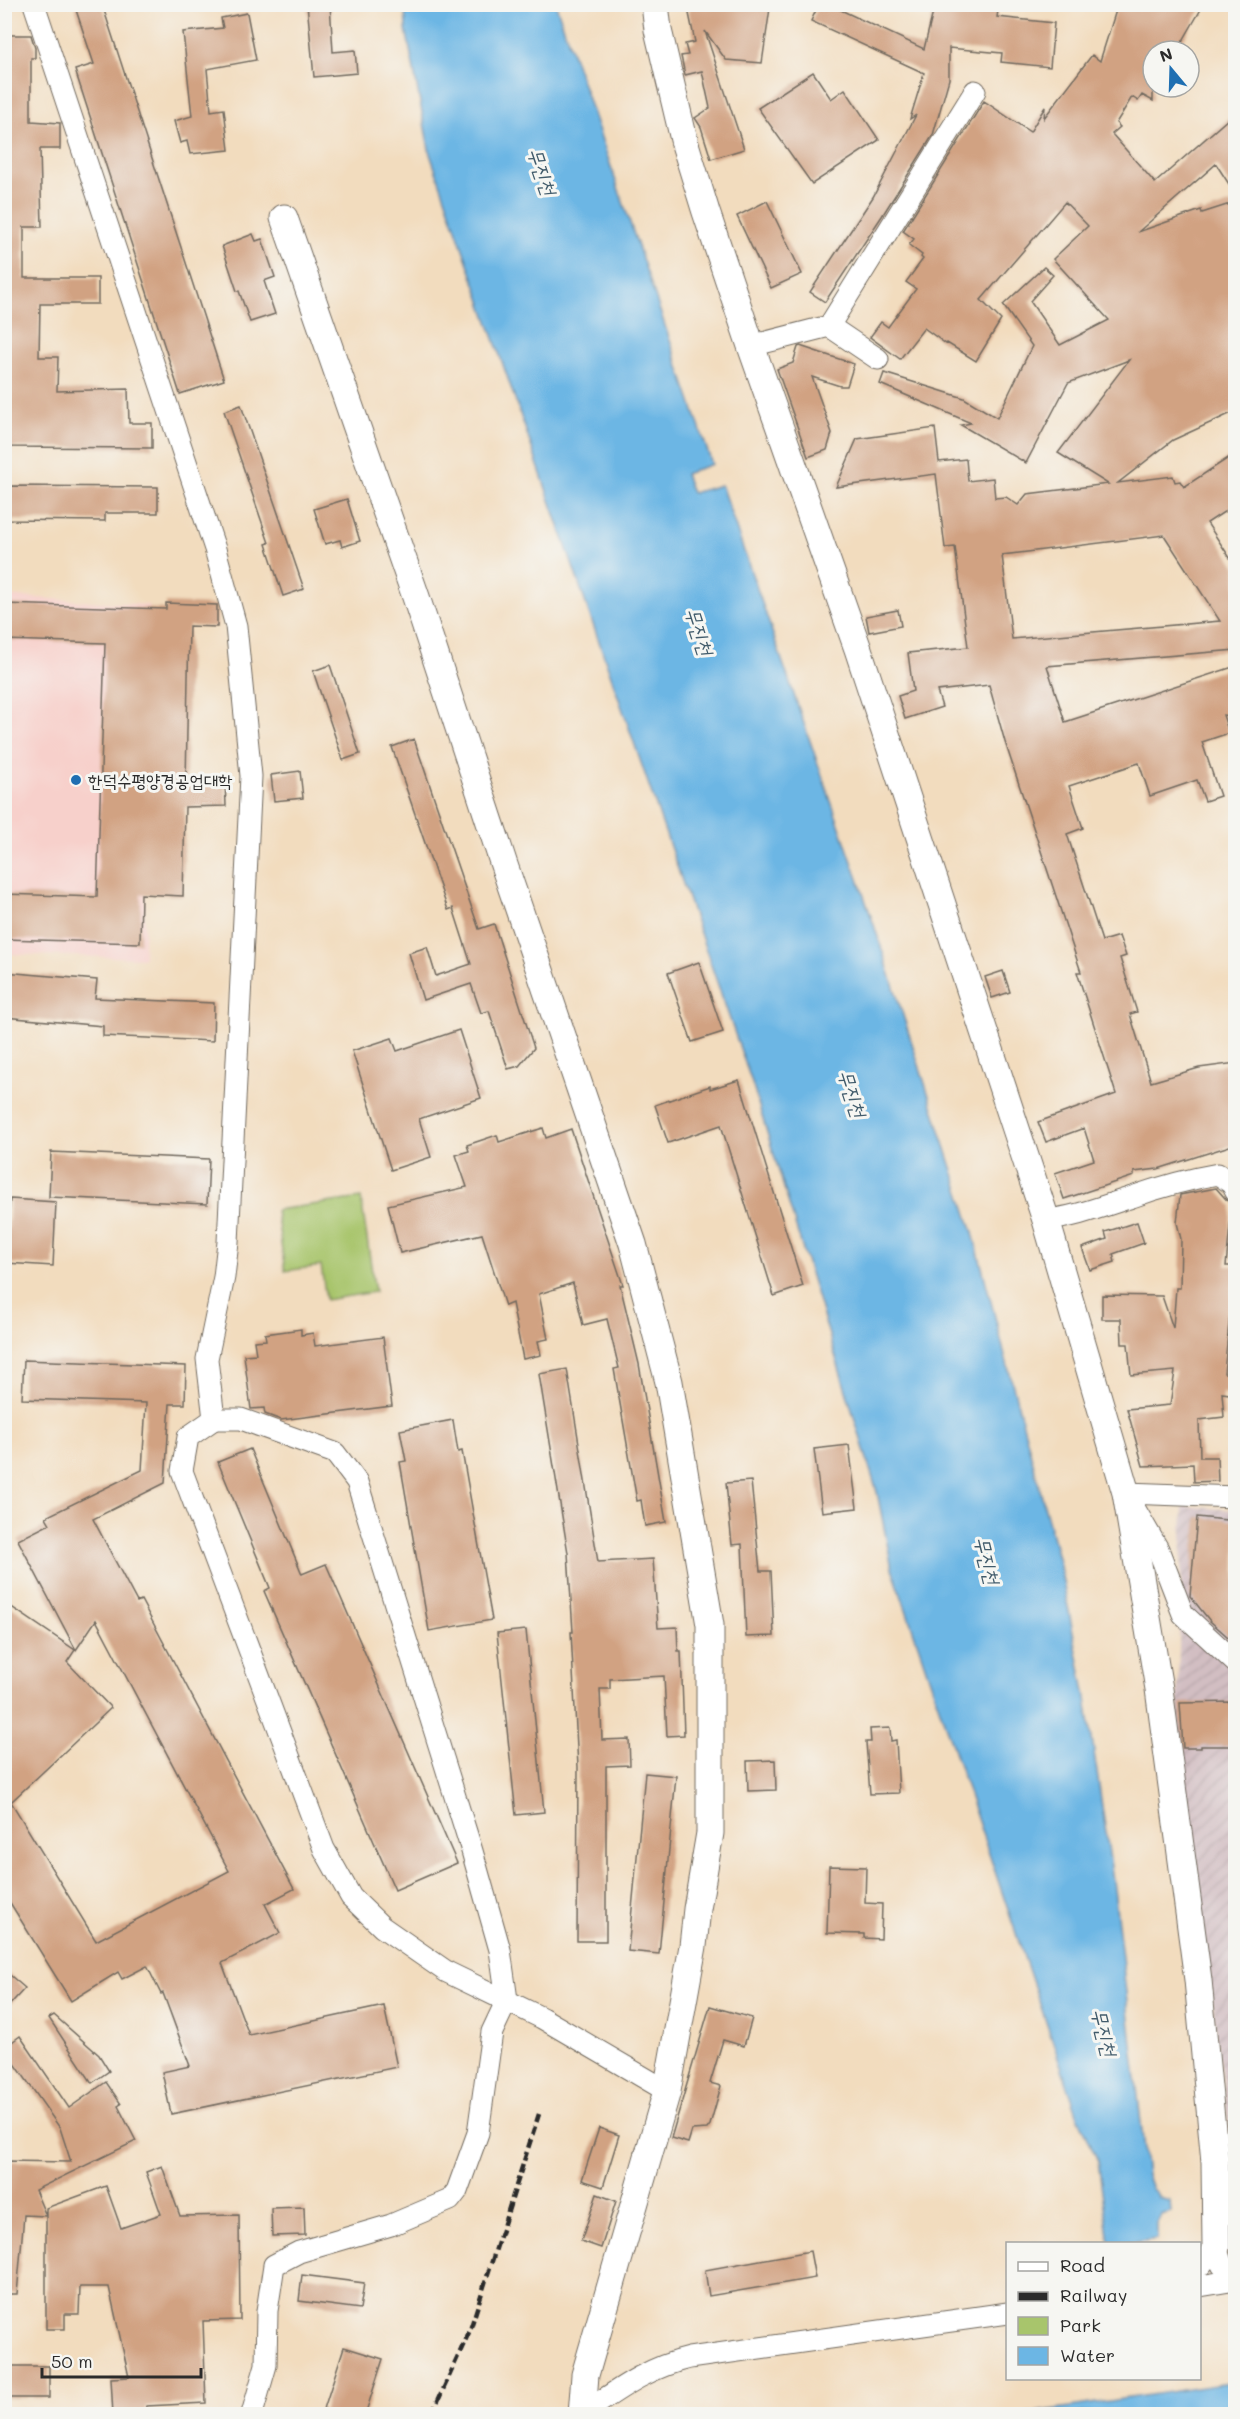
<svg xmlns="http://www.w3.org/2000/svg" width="1240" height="2419" viewBox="0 0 1240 2419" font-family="Mali,'Poor Story',sans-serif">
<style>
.built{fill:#f7d0cb}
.industrial{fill:url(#industrial-furrows)}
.green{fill:#a8c56c;stroke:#6a784c;stroke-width:1.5}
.water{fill:#6cb6e4;stroke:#4c7088;stroke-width:1.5}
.building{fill:#d1a282;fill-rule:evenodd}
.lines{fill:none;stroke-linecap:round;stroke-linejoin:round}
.minor-casing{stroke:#71695e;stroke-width:23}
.tertiary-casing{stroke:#71695e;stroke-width:29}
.minor{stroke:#fff;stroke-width:21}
.tertiary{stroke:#fff;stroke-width:27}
.rail{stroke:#2b2b2b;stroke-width:4.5;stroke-dasharray:9 4.5;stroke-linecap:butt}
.poi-dot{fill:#1f6fb2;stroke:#f6f6f2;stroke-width:2}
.labels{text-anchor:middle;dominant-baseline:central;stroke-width:6;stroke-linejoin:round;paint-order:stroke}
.poi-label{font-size:18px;fill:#2b2b2b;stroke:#f6f6f2;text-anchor:start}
.water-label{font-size:20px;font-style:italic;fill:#425c6c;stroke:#f6f6f2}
</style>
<defs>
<pattern id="industrial-furrows" width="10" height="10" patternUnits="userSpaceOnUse" patternTransform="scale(1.5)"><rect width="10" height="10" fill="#d2bec2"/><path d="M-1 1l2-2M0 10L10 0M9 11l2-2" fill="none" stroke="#b4a3a7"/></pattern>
</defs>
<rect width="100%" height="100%" fill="#f6f6f2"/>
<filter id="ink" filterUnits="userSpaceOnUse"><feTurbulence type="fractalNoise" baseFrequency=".0167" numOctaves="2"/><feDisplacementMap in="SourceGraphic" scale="12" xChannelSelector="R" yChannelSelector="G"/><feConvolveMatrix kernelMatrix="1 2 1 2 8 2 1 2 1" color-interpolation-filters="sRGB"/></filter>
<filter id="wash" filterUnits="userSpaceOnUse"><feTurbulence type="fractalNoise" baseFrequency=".008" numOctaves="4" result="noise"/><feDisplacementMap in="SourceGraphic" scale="24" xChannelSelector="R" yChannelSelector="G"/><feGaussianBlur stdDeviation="1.35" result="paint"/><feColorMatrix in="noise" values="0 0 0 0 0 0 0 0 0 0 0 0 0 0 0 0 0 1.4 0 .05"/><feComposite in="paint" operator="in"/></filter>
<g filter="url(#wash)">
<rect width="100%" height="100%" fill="#f2dcbe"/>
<path class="built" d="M 4,596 L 149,605 L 144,958 L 5,954 Z"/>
<path class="industrial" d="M 1183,1506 L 1235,1510 L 1235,2176 L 1195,1872 L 1176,1752 Z"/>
<path class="green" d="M 361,1198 L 375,1292 L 326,1300 L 321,1266 L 285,1271 L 276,1210 Z"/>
<g class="water">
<path d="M 405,5 L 556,5 L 712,464 L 685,474 L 692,493 L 721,485 L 874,925 L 973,1233 L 1059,1562 L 1085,1692 L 1113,1880 L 1147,2175 L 1152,2189 L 1159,2198 L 1170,2201 L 1171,2212 L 1161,2215 L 1157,2223 L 1157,2239 L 1129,2243 L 1109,2243 L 1098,2161 L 1078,2116 L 892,1568 L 877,1492 L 751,1080 L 430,154 L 406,29 Z"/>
<path d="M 1235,2382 L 1235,2414 L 1024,2414 Z"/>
</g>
<g id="blocks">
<g class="building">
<path d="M 74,4 L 102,4 L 224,380 L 180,394 L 75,70 L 94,64 Z"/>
<path d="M 307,4 L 330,4 L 333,52 L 355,50 L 357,73 L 314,77 Z"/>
<path d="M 687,4 L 757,4 L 757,7 L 770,8 L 762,63 L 726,60 L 705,31 L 744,149 L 711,159 L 701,127 L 695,118 L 710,108 L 702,71 L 685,75 L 681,56 L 688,55 L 685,44 L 695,42 Z"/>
<path d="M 819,4 L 828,4 L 924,49 L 935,4 L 999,4 L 997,17 L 1054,23 L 1050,67 L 1001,62 L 1002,53 L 949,48 L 949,79 L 933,135 L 882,216 L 825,302 L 810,292 L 873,197 L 892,161 L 916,115 L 910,119 L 924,73 L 811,21 Z"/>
<path d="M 1118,4 L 1204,4 L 1177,51 L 1153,51 L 1153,101 L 1142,95 L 1138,101 L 1132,97 L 1116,123 L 1120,127 L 1112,134 L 1155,183 L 1236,112 L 1236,195 L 1216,164 L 1138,232 L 1201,210 L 1202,213 L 1236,202 L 1236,411 L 1173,440 L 1118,483 L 1173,476 L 1175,482 L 1180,481 L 1184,487 L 1236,453 L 1236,504 L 1207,523 L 1236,567 L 1236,650 L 1047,666 L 1065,722 L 1236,666 L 1236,716 L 1223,715 L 1229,733 L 1202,742 L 1220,796 L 1205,801 L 1197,780 L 1150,796 L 1139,763 L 1069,786 L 1083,828 L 1067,834 L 1102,941 L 1119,936 L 1126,956 L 1120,958 L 1137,1012 L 1130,1014 L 1151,1082 L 1199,1068 L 1236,1063 L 1236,1144 L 1158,1169 L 1134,1172 L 1134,1176 L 1064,1199 L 1055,1173 L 1094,1160 L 1084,1128 L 1046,1142 L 1038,1122 L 1116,1094 L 1077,972 L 1081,972 L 1005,742 L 989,685 L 937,691 L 942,707 L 905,719 L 898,696 L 913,691 L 908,653 L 968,647 L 955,547 L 945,548 L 936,474 L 836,487 L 857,439 L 935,428 L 939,462 L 966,459 L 968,481 L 993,478 L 995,498 L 1006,497 L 1018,505 L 1027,494 L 1108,484 L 1058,453 L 1129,360 L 1068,383 L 1026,463 L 961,425 L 971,423 L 880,384 L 884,373 L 964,398 L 997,418 L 1032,346 L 1003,305 L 1044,267 L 1053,275 L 1030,301 L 1060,345 L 1109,320 L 1053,259 L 1088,226 L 1065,202 L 981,300 L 1001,320 L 976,361 L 947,343 L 946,344 L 924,328 L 900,359 L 870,337 L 881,322 L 888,327 L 916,289 L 906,282 L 923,259 L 921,257 L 922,255 L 909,245 L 914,239 L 903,231 L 984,101 L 1030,132 L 1045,107 L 1044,118 L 1092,55 L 1100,61 ZM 1164,535 L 1220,621 L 1012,639 L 1002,555 Z"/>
<path d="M 247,13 L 256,60 L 207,69 L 211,111 L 224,109 L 229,150 L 190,154 L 187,141 L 180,143 L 174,121 L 192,116 L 183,32 L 223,28 L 221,18 Z"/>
<path d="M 4,35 L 31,35 L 35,48 L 35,58 L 31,58 L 31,121 L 60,123 L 60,149 L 40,149 L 42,227 L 24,227 L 24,278 L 98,278 L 98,304 L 40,304 L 39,357 L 58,357 L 57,391 L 128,389 L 129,423 L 152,423 L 152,448 L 4,447 Z"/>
<path d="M 813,72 L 831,99 L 845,89 L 879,140 L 812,184 L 758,108 Z"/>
<path d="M 767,201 L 802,274 L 771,288 L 737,216 Z"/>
<path d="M 253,234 L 256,241 L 262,239 L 275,277 L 264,281 L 275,314 L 250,322 L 239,291 L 237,291 L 222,246 Z"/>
<path d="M 800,346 L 854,364 L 847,386 L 840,386 L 812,377 L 832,433 L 827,450 L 808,457 L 777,369 L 793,363 L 798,347 Z"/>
<path d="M 241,405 L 304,589 L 283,596 L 266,544 L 269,543 L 224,411 Z"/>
<path d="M 4,486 L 158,487 L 158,513 L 105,513 L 105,521 L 4,520 Z"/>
<path d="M 347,499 L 360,541 L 342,547 L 340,540 L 325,544 L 314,509 Z"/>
<path d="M 166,603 L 217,605 L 217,627 L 189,626 L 186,782 L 225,781 L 226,806 L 185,807 L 183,896 L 141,894 L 140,943 L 4,939 L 4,894 L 97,897 L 105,643 L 4,640 L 4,604 L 166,609 Z"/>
<path d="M 898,610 L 901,626 L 869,632 L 866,616 Z"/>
<path d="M 330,665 L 360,754 L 343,760 L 313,671 Z"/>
<path d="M 414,739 L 479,929 L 494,924 L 534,1048 L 519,1066 L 508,1069 L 489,1011 L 481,1013 L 471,984 L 423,1000 L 409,953 L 427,947 L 436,976 L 471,964 L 453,908 L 448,910 L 392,747 Z"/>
<path d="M 300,771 L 303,798 L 274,801 L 271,775 Z"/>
<path d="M 699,962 L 723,1032 L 692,1042 L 668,973 Z"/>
<path d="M 1003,971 L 1010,992 L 992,998 L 985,977 Z"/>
<path d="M 4,972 L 97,980 L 95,998 L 214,1003 L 213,1041 L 103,1036 L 103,1026 L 4,1017 Z"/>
<path d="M 459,1030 L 481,1098 L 419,1119 L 431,1157 L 391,1170 L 352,1051 L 392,1038 L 397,1051 Z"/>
<path d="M 739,1080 L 803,1286 L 774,1296 L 721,1125 L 668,1143 L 655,1105 L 710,1086 L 710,1089 Z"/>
<path d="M 543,1128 L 546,1138 L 571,1129 L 623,1285 L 620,1285 L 639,1364 L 666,1522 L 645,1526 L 641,1500 L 637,1501 L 614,1369 L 619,1368 L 607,1319 L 583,1325 L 573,1283 L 539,1294 L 548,1339 L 538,1341 L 541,1355 L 523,1359 L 512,1303 L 505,1306 L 482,1234 L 400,1253 L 388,1205 L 467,1187 L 456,1155 L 469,1151 L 467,1145 L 497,1135 L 499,1142 Z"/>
<path d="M 51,1152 L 209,1159 L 207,1204 L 49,1197 Z"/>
<path d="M 1216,1188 L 1232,1206 L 1226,1266 L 1236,1266 L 1236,1284 L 1233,1284 L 1224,1373 L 1236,1375 L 1236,1395 L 1222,1393 L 1224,1417 L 1199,1420 L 1200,1457 L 1217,1457 L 1218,1481 L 1194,1482 L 1193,1464 L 1143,1466 L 1127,1409 L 1170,1405 L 1175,1371 L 1131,1375 L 1128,1344 L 1122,1344 L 1121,1319 L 1102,1319 L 1102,1295 L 1162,1296 L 1173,1328 L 1176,1288 L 1180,1288 L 1181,1239 L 1177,1223 L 1180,1195 Z"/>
<path d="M 10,1199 L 56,1202 L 53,1266 L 6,1263 Z"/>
<path d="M 1137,1222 L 1144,1243 L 1113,1254 L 1115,1262 L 1090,1270 L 1082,1248 L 1107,1239 L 1105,1232 Z"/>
<path d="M 301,1329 L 301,1335 L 313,1333 L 315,1346 L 383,1337 L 392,1406 L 281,1420 L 265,1414 L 264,1408 L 251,1409 L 244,1355 L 256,1354 L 254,1341 L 266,1340 L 265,1334 Z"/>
<path d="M 24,1360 L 186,1366 L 185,1404 L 170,1404 L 165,1483 L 93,1519 L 137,1602 L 141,1600 L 294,1889 L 265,1904 L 280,1933 L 222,1963 L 249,2035 L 384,2006 L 397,2067 L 171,2114 L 162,2072 L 190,2066 L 163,1993 L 161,1994 L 147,1966 L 122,1979 L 118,1972 L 71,2001 L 4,1893 L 4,1602 L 75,1650 L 67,1662 L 111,1708 L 11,1802 L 96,1941 L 229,1871 L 96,1620 L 76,1650 L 18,1540 L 50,1524 L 46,1517 L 142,1470 L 146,1403 L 22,1399 Z"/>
<path d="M 567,1369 L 598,1562 L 653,1559 L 658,1628 L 677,1627 L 678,1651 L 681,1651 L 684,1735 L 667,1736 L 664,1676 L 610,1679 L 610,1689 L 600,1689 L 602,1740 L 629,1739 L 630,1765 L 606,1766 L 606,1941 L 577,1941 L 578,1767 L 571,1632 L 573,1632 L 568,1553 L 539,1374 Z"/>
<path d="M 453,1420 L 458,1452 L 462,1451 L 492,1620 L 429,1631 L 400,1462 L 406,1461 L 400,1430 Z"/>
<path d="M 849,1445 L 857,1508 L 822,1512 L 814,1449 Z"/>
<path d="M 250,1449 L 302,1574 L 326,1564 L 457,1863 L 395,1890 L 264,1591 L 270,1588 L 218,1462 Z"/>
<path d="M 751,1481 L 760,1571 L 771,1571 L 774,1636 L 746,1637 L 742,1544 L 732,1545 L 726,1483 Z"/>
<path d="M 1197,1517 L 1236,1521 L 1236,1644 L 1210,1621 L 1190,1596 Z"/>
<path d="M 526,1630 L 544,1812 L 516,1815 L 497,1633 Z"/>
<path d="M 1236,1702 L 1236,1746 L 1201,1746 L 1201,1748 L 1183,1748 L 1180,1703 Z"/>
<path d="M 890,1728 L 891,1741 L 896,1740 L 899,1793 L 870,1794 L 866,1742 L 871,1742 L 870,1729 Z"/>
<path d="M 775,1760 L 776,1790 L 748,1791 L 747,1761 Z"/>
<path d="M 645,1773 L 676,1776 L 659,1954 L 628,1951 Z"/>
<path d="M 829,1866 L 866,1867 L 865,1903 L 882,1904 L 881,1939 L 864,1938 L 864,1934 L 827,1933 Z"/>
<path d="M 4,1970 L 25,1988 L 4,2011 Z"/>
<path d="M 710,2006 L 752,2018 L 744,2046 L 723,2040 L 710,2083 L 721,2086 L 710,2125 L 707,2129 L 692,2130 L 688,2143 L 671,2138 Z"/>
<path d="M 54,2015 L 99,2055 L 109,2071 L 92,2083 L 49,2018 Z"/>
<path d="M 20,2036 L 69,2108 L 106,2082 L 121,2104 L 118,2106 L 136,2141 L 35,2190 L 46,2216 L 46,2208 L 106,2186 L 121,2228 L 161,2214 L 146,2172 L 162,2166 L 180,2216 L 239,2215 L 240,2320 L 203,2321 L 206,2403 L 146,2406 L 145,2415 L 113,2415 L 111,2378 L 129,2377 L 109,2287 L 80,2287 L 79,2314 L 65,2314 L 65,2329 L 46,2329 L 46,2216 L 24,2215 L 17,2294 L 4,2294 L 4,2161 L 71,2162 L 60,2128 L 4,2048 Z"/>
<path d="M 599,2128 L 619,2135 L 603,2187 L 582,2180 Z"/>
<path d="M 597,2194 L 616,2201 L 601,2248 L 581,2241 Z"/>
<path d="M 304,2207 L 305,2235 L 272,2236 L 271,2208 Z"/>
<path d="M 810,2251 L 815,2278 L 709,2296 L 705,2270 Z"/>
<path d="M 302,2275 L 364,2283 L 360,2309 L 299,2301 Z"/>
<path d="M 344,2347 L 383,2359 L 365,2415 L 322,2415 Z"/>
<rect x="4" y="2366" width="45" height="32"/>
</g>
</g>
</g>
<g filter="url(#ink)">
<use href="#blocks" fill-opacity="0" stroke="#71695e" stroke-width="1.5"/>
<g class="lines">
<defs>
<g id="minor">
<path d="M 34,4 L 215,549 L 236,626 L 251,776 L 228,1242 L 224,1277 L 207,1359 L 214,1419 L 241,1419 L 335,1453 L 357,1482 L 472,1851 L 500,1950 L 507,2000 L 492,2032 L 478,2133 L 457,2191 L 450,2200 L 391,2225 L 299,2252 L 274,2265 L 267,2311 L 266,2365 L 252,2414"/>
<path d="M 829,326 L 878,359"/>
<path d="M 751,346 L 829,326 L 975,91"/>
<path d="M 1046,1220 C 1076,1217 1103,1206 1132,1197 C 1160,1187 1189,1179 1218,1174 L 1232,1184 L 1236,1192"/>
<path d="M 214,1419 L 188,1437 L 182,1471 L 324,1849 L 351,1897 L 382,1927 L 447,1972 L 542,2018 L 667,2091"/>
<path d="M 1126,1493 L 1236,1497"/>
<path d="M 1132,1504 L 1158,1549 L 1183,1614 L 1236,1663"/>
<path d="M 1200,2266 L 1216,2247 L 1222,2265 L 1236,2273"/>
<path d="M 1200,2286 L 1236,2280"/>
<path d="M 582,2414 C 618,2390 646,2368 689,2358 L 1008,2313"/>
</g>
<g id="tertiary">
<path d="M 655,4 L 658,30 L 685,144 L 706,212 L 751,346 L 858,649 L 1046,1220 L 1126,1493 L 1159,1689 L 1198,1980 L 1215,2162 L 1216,2247"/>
<path d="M 284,218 L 416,597 L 504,865 L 633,1244 L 669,1382 L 710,1625 L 710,1833 L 697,1909 L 693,1946 L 667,2091 L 585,2375 L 582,2414"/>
</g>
</defs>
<use href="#minor" class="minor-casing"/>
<use href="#tertiary" class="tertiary-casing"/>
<use href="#minor" class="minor"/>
<use href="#tertiary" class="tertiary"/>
<path class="rail" d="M 432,2414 L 470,2330 L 539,2114"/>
</g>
</g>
<circle class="poi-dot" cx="76" cy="780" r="6"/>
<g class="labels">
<g class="poi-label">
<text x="88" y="780">한덕수평양경공업대학</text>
</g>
<g class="water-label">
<text transform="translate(543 171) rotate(71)">무진천</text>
<text transform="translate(700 631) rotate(72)">무진천</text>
<text transform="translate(853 1093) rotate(72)">무진천</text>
<text transform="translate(988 1560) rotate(76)">무진천</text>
<text transform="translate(1105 2032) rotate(76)">무진천</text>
</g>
</g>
<rect width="1240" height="2419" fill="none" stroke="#f6f6f2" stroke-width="24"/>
<rect x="1006" y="2242" width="195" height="138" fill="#f6f6f2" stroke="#a5a5a2" stroke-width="1.5"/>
<rect x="1018" y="2262" width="30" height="9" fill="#ffffff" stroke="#a5a5a2" stroke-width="1.5"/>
<text x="1060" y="2272" font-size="18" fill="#2b2b2b">Road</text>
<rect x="1018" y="2292" width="30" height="9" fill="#2b2b2b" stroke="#a5a5a2" stroke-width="1.5"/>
<text x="1060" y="2302" font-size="18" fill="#2b2b2b">Railway</text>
<rect x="1018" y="2317" width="30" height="18" fill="#a8c56c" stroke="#a5a5a2" stroke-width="1.5"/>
<text x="1060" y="2332" font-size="18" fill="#2b2b2b">Park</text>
<rect x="1018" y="2347" width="30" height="18" fill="#6cb6e4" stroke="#a5a5a2" stroke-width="1.5"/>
<text x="1060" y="2362" font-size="18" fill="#2b2b2b">Water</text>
<g transform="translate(1171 69) rotate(341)"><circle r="28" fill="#f6f6f2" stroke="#a5a5a2" stroke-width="1.5"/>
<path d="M0-4.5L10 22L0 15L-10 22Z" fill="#1f6fb2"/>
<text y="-9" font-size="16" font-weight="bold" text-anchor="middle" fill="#2b2b2b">N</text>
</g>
<path d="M42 2368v9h159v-9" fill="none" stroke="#2b2b2b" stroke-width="3"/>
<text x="51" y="2368" font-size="18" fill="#2b2b2b" stroke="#f6f6f2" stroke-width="4.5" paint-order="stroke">50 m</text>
</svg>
